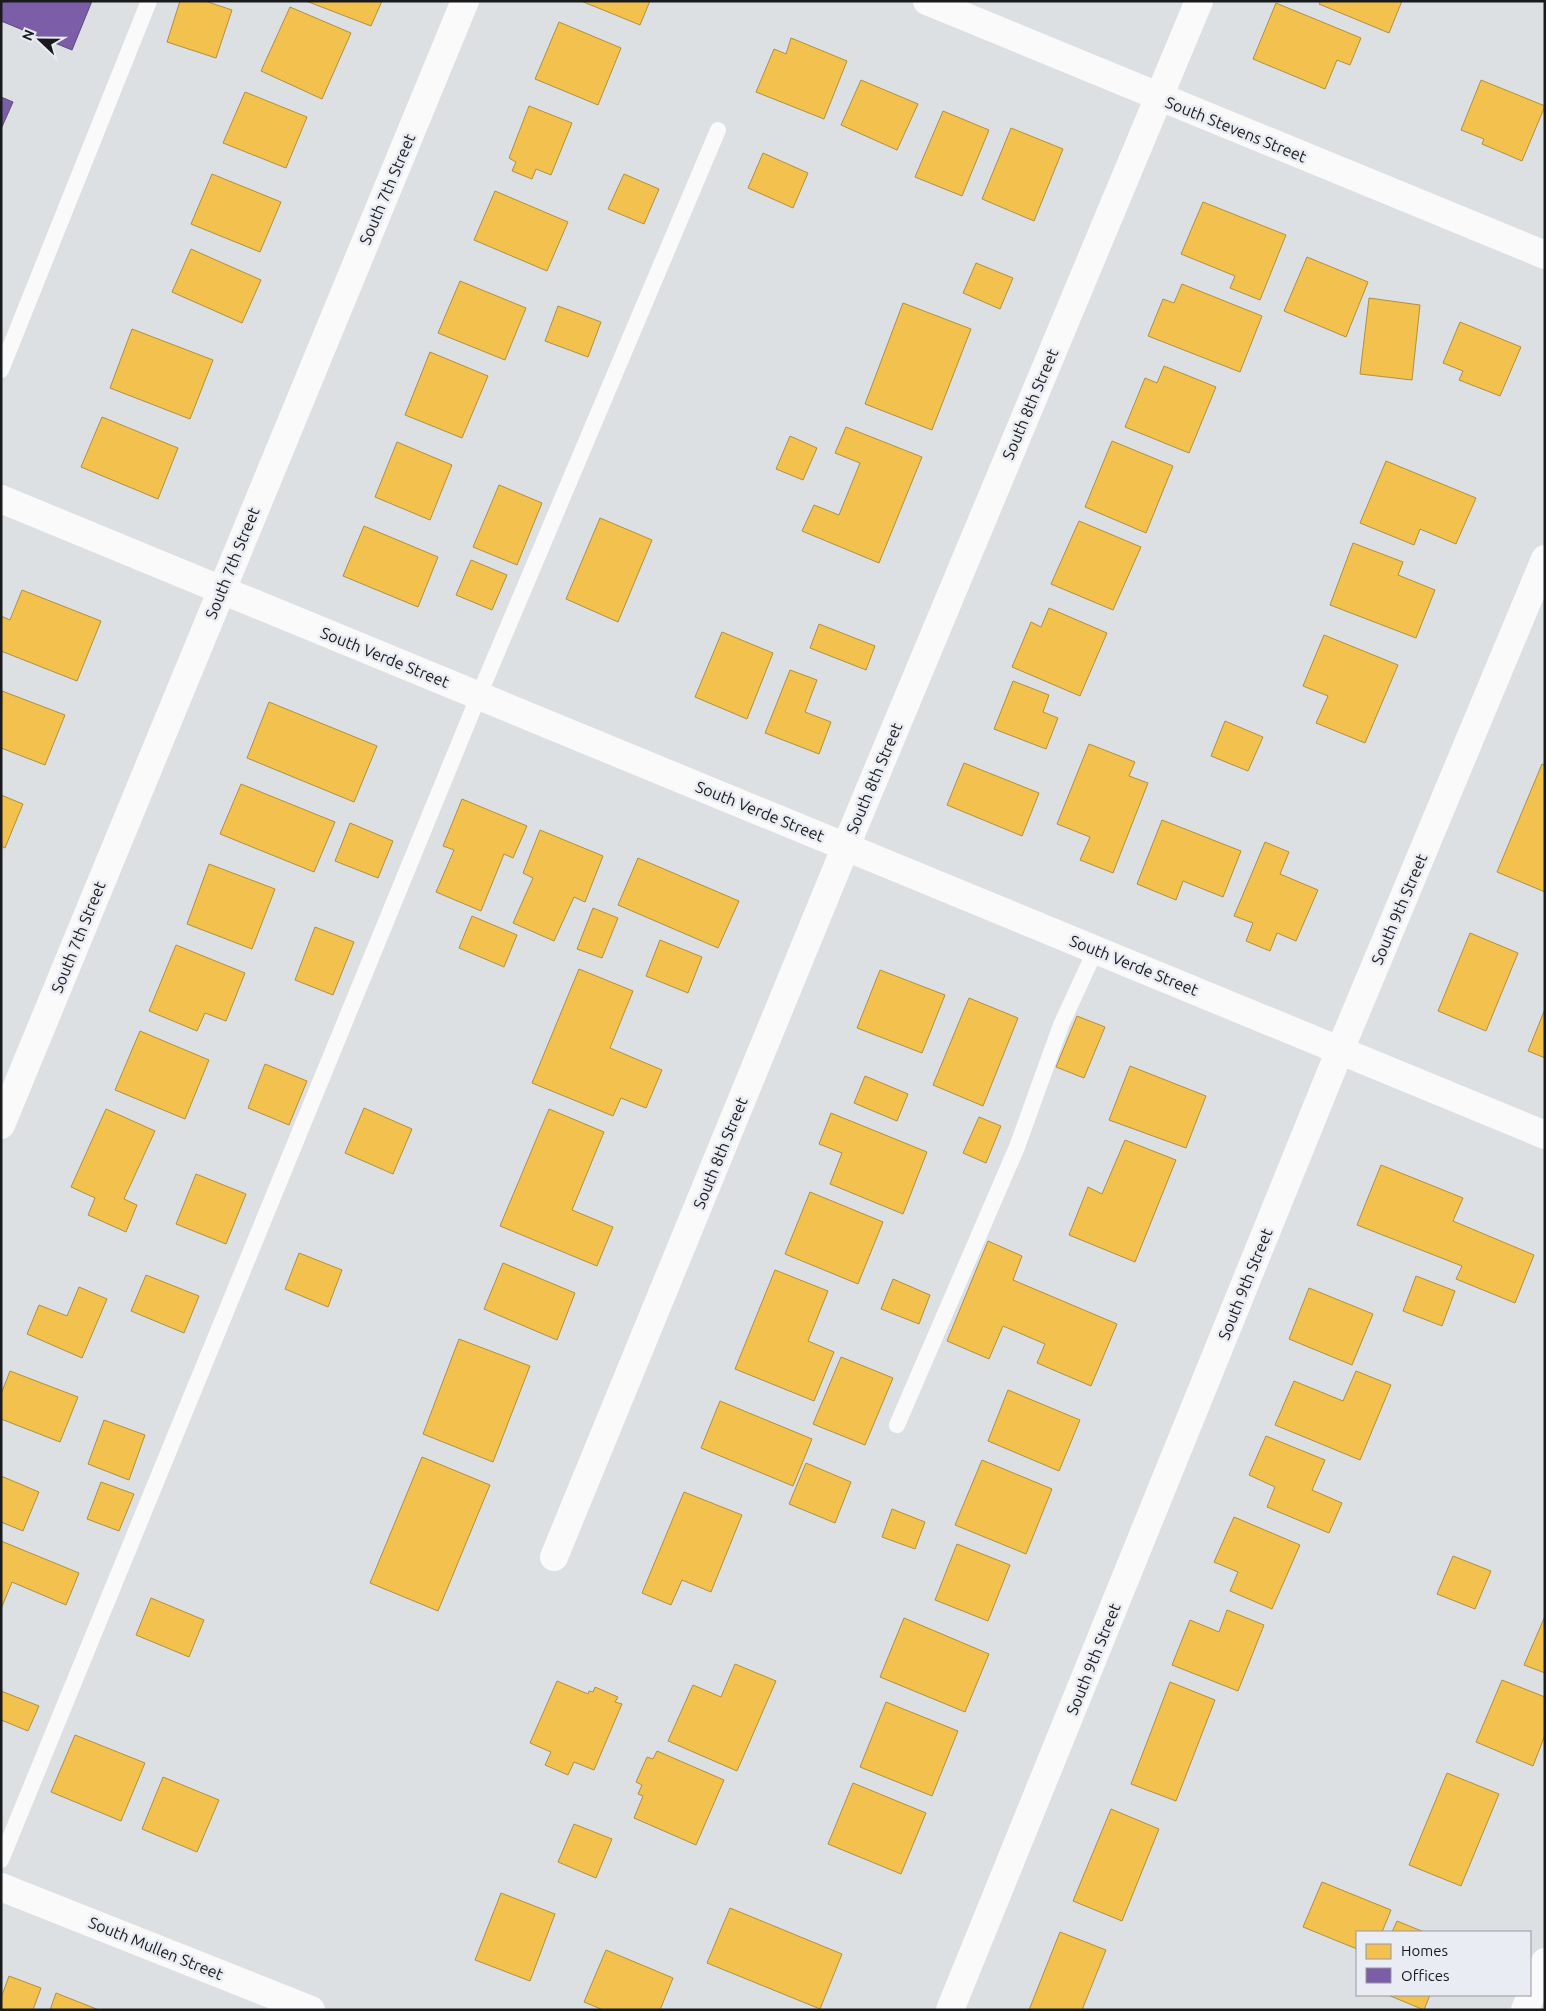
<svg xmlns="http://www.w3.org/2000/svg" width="1546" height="2011" viewBox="0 0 1546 2011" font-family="Ubuntu,sans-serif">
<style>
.homes{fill:#f2c14e;stroke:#b18f3f}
.offices{fill:#7b5ea7;stroke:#5e4a7d}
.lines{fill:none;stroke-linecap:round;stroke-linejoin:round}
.lane{stroke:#fafafb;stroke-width:16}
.street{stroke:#fafafb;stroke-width:28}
.secondary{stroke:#fafafb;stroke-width:28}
.labels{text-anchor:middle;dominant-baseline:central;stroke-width:5;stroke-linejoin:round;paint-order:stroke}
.street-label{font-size:16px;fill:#191a1c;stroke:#e9ecf3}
</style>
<rect width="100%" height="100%" fill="#dde0e3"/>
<g class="homes">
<path d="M 180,1 L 205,1 L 232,10 L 216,58 L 167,42 Z"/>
<path d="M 306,1 L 382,1 L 371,26 Z"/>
<path d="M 581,1 L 650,1 L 640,25 Z"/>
<path d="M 1321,1 L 1402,1 L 1389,33 L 1319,4 Z"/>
<path d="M 1276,3 L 1361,38 L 1350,65 L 1337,60 L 1325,89 L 1253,59 Z"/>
<path d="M 290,7 L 351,33 L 322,99 L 261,71 Z"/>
<path d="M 559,22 L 621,48 L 598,105 L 535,79 Z"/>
<path d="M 791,38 L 847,61 L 824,119 L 756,92 L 774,49 L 786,54 Z"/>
<path d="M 861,80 L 918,104 L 897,150 L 841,125 Z"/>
<path d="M 1481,80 L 1545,106 L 1522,161 L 1482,144 L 1484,139 L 1461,130 Z"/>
<path d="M 245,92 L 307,117 L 286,168 L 223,143 Z"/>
<path d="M 529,106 L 572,123 L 551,175 L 536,169 L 532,179 L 512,171 L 516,162 L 509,158 Z"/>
<path d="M 943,111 L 989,130 L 962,196 L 915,177 Z"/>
<path d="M 1011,128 L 1063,149 L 1034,221 L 982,199 Z"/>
<path d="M 763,153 L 808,173 L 793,208 L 748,188 Z"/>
<path d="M 212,174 L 281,202 L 260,252 L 191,224 Z"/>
<path d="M 624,174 L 659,189 L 644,224 L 608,209 Z"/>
<path d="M 495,191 L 568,222 L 547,271 L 474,240 Z"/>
<path d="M 1203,202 L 1286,235 L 1260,300 L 1230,288 L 1235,276 L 1181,254 Z"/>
<path d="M 191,249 L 261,280 L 242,323 L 172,292 Z"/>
<path d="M 1307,257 L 1368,282 L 1346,337 L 1284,311 Z"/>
<path d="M 976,263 L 1013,278 L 1000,309 L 963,293 Z"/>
<path d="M 460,281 L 526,308 L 505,360 L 438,333 Z"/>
<path d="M 1182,284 L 1262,316 L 1240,372 L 1148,336 L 1163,299 L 1174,303 Z"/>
<path d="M 1369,298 L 1420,305 L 1412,380 L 1360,374 Z"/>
<path d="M 903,303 L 971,329 L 932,430 L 865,404 Z"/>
<path d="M 558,306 L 601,322 L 588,357 L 545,341 Z"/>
<path d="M 1460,322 L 1521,347 L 1500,396 L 1459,380 L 1463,371 L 1443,363 Z"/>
<path d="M 132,329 L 213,360 L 190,419 L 110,388 Z"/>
<path d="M 430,352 L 488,376 L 462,438 L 405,415 Z"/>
<path d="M 1164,366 L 1216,387 L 1189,453 L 1125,427 L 1145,378 L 1157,383 Z"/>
<path d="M 102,417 L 178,448 L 158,499 L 81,467 Z"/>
<path d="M 846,427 L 922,457 L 879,563 L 802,531 L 814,505 L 839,515 L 860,463 L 835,453 Z"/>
<path d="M 790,436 L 817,448 L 803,480 L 776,469 Z"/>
<path d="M 1112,441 L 1173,466 L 1146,533 L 1085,507 Z"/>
<path d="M 397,442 L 452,465 L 430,520 L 375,497 Z"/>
<path d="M 1386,461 L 1476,498 L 1456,544 L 1420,529 L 1414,545 L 1360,523 Z"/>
<path d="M 499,485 L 542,503 L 517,565 L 473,547 Z"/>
<path d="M 600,518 L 652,540 L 618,622 L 566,599 Z"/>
<path d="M 1079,521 L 1141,547 L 1113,610 L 1051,584 Z"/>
<path d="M 364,526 L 438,557 L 418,607 L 343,576 Z"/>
<path d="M 1353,543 L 1403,562 L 1398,575 L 1435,590 L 1416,638 L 1330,605 Z"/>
<path d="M 471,560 L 507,575 L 492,610 L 456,595 Z"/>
<path d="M 22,590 L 101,621 L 77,681 L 1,651 L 1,616 L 10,620 Z"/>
<path d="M 1049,608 L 1107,633 L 1080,696 L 1012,667 L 1031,622 L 1041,627 Z"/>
<path d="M 819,624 L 875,646 L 866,670 L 810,648 Z"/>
<path d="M 722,632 L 773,653 L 747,719 L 695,697 Z"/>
<path d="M 1324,635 L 1398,665 L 1365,743 L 1316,723 L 1328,696 L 1303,686 Z"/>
<path d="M 790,670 L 817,680 L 805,712 L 831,722 L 819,754 L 765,733 Z"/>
<path d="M 1013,681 L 1049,695 L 1043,712 L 1058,718 L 1046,749 L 994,729 Z"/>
<path d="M 2,691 L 65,715 L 45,765 L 1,748 Z"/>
<path d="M 269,702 L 377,746 L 354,802 L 247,758 Z"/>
<path d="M 1225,721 L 1263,737 L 1248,771 L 1211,756 Z"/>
<path d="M 1089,744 L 1135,762 L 1129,776 L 1148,783 L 1113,873 L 1080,860 L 1090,837 L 1057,824 Z"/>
<path d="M 964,763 L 1039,793 L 1022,836 L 947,805 Z"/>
<path d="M 1542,764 L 1545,765 L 1545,892 L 1497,872 Z"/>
<path d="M 241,784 L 335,822 L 314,872 L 220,834 Z"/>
<path d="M 1,795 L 23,804 L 5,848 L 1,846 Z"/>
<path d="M 462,799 L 527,826 L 513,858 L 504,854 L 481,911 L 436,892 L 454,850 L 443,846 Z"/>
<path d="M 1162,820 L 1241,851 L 1223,897 L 1183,881 L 1176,900 L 1137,884 Z"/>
<path d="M 350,823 L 393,841 L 378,878 L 335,861 Z"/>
<path d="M 540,830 L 603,856 L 585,902 L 574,897 L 554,941 L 513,923 L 533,878 L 523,873 Z"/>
<path d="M 1265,842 L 1289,852 L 1280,874 L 1318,890 L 1296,941 L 1277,933 L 1270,951 L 1246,941 L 1253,923 L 1234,916 Z"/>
<path d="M 638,858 L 739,901 L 718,948 L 618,905 Z"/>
<path d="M 209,864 L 275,889 L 252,949 L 187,924 Z"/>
<path d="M 593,908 L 618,918 L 602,958 L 577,949 Z"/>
<path d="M 472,916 L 517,935 L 504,967 L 459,948 Z"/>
<path d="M 315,927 L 354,942 L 333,995 L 295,980 Z"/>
<path d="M 1470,933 L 1518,953 L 1486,1031 L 1438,1011 Z"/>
<path d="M 660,940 L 702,957 L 688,993 L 646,976 Z"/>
<path d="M 176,945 L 245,973 L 226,1021 L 205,1013 L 197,1031 L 149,1011 Z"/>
<path d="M 579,969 L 633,991 L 610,1048 L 662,1070 L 646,1108 L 621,1098 L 613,1116 L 532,1083 Z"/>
<path d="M 880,970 L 945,995 L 922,1053 L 857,1028 Z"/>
<path d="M 969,998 L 1018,1018 L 983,1106 L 933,1085 Z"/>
<path d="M 1545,1009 L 1545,1058 L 1528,1051 Z"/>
<path d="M 1077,1016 L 1105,1027 L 1084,1078 L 1056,1067 Z"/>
<path d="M 140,1031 L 209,1060 L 185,1119 L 115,1090 Z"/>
<path d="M 265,1064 L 307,1081 L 289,1125 L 248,1108 Z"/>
<path d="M 1130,1066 L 1206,1096 L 1186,1148 L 1109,1120 Z"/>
<path d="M 865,1076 L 908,1094 L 897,1121 L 854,1103 Z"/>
<path d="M 364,1108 L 412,1129 L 393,1174 L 345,1153 Z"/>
<path d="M 106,1109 L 155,1131 L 124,1199 L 137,1205 L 126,1232 L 88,1215 L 95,1198 L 71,1187 Z"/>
<path d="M 549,1109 L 604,1132 L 572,1210 L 613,1227 L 597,1266 L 500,1226 Z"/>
<path d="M 831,1113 L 927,1152 L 903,1214 L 830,1184 L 842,1153 L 819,1144 Z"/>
<path d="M 979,1117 L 1001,1126 L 986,1163 L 963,1153 Z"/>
<path d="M 1125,1140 L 1176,1160 L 1135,1262 L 1069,1235 L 1088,1187 L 1102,1194 Z"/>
<path d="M 1381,1165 L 1463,1198 L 1453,1221 L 1534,1255 L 1515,1303 L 1456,1279 L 1462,1266 L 1357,1225 Z"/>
<path d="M 196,1174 L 246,1194 L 226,1244 L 176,1224 Z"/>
<path d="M 810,1192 L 883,1222 L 858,1284 L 785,1254 Z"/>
<path d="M 988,1241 L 1022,1256 L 1013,1280 L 1117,1324 L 1091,1386 L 1037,1363 L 1045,1344 L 1003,1326 L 989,1359 L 947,1341 Z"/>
<path d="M 299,1253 L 342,1270 L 328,1307 L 285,1289 Z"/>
<path d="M 503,1263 L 575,1293 L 557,1340 L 484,1309 Z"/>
<path d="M 775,1270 L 828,1291 L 808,1341 L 834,1352 L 814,1401 L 735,1369 Z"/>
<path d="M 146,1275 L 199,1296 L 184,1333 L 131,1311 Z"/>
<path d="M 1416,1276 L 1455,1291 L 1442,1326 L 1403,1311 Z"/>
<path d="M 893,1279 L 930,1295 L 919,1324 L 881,1309 Z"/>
<path d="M 79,1287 L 107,1299 L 82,1358 L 27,1334 L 39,1305 L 67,1316 Z"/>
<path d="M 1309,1288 L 1373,1314 L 1352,1365 L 1289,1339 Z"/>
<path d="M 459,1339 L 530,1366 L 493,1462 L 423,1434 Z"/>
<path d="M 841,1357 L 893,1378 L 865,1445 L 813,1424 Z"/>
<path d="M 10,1371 L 78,1397 L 60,1442 L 1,1419 L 1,1394 Z"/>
<path d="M 1356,1371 L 1391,1385 L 1360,1460 L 1275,1425 L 1294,1381 L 1343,1401 Z"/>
<path d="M 1008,1390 L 1080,1420 L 1059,1471 L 988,1441 Z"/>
<path d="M 720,1401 L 812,1439 L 793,1486 L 701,1448 Z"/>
<path d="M 104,1420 L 145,1435 L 129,1480 L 88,1464 Z"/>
<path d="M 1266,1436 L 1325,1460 L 1312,1490 L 1342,1503 L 1329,1533 L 1267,1507 L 1275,1487 L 1249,1475 Z"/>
<path d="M 422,1457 L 490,1485 L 438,1611 L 370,1583 Z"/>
<path d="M 982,1460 L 1052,1489 L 1026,1554 L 955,1525 Z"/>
<path d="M 806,1463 L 851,1482 L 835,1523 L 789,1504 Z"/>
<path d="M 1,1476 L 39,1492 L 23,1531 L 1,1522 Z"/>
<path d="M 101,1482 L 134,1494 L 119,1531 L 87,1519 Z"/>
<path d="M 684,1492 L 742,1515 L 711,1592 L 682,1580 L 671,1605 L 642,1593 Z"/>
<path d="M 892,1509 L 925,1522 L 915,1549 L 882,1537 Z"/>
<path d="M 1234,1517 L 1300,1545 L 1272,1609 L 1230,1591 L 1238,1572 L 1214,1562 Z"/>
<path d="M 1,1541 L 79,1573 L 66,1605 L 12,1582 L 1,1609 Z"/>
<path d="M 957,1544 L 1010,1565 L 988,1621 L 935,1600 Z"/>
<path d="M 1453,1556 L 1491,1571 L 1475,1609 L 1437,1594 Z"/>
<path d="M 151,1598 L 204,1620 L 189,1657 L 136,1635 Z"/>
<path d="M 1227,1610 L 1264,1625 L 1238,1691 L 1172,1665 L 1190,1620 L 1219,1632 Z"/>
<path d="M 1545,1616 L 1545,1673 L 1524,1665 Z"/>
<path d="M 904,1618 L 989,1654 L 965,1712 L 880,1677 Z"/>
<path d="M 735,1664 L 776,1681 L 737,1771 L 668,1741 L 693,1685 L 721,1697 Z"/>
<path d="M 1502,1680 L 1545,1697 L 1545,1735 L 1533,1766 L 1476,1742 Z"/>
<path d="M 557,1681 L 588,1694 L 589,1691 L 593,1692 L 595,1687 L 618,1697 L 615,1702 L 622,1704 L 594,1770 L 574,1762 L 568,1775 L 545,1765 L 551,1752 L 530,1743 Z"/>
<path d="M 1170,1682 L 1215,1700 L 1176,1801 L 1131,1784 Z"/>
<path d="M 1,1691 L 39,1706 L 28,1731 L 1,1720 Z"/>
<path d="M 886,1702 L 958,1731 L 932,1796 L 860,1767 Z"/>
<path d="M 75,1735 L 145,1763 L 121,1821 L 51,1792 Z"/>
<path d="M 657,1751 L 724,1780 L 696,1845 L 634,1818 L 643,1796 L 638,1794 L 642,1785 L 636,1782 L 647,1757 L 653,1759 Z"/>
<path d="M 1447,1773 L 1499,1794 L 1461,1886 L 1409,1865 Z"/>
<path d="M 163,1777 L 219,1800 L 197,1852 L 142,1829 Z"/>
<path d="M 853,1783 L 926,1813 L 901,1874 L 828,1844 Z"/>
<path d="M 1111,1809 L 1159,1829 L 1122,1921 L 1073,1901 Z"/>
<path d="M 574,1824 L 612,1839 L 596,1878 L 558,1862 Z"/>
<path d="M 1322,1882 L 1391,1910 L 1382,1932 L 1357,1932 L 1357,1949 L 1303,1927 Z"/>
<path d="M 501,1893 L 555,1914 L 530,1981 L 475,1960 Z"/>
<path d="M 730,1908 L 842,1954 L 820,2009 L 707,1963 Z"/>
<path d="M 1397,1921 L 1424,1932 L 1392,1932 Z"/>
<path d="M 1060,1932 L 1106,1950 L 1082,2010 L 1029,2010 Z"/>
<path d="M 606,1950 L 673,1978 L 660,2010 L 603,2010 L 584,2002 Z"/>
<path d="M 9,1976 L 41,1988 L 33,2010 L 1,2010 L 1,1998 Z"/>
<path d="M 56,1993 L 99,2010 L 50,2010 Z"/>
<path d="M 1388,1995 L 1430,1995 L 1424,2010 Z"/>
</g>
<g class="offices">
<path d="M 1,1 L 92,1 L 72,50 L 1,21 Z"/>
<path d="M 1,97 L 13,102 L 1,129 Z"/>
</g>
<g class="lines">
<g class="lane">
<path d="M 1,370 L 149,1"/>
<path d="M 897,1425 L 1017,1147 L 1061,1025 L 1096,949"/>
<path d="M 1,1860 L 479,695 L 718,130"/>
</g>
<g class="street">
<path d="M 1,499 L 1545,1135"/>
<path d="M 1,1125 L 465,1"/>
<path d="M 554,1557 L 846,846 L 1199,1"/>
<path d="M 1,1887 L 311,2010"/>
<path d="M 950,2010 L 1340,1050 L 1545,559"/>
<path d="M 1525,2010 L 1545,1962"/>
</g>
<path class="secondary" d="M 927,1 L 1545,255"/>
</g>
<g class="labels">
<g class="street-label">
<text transform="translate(1236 129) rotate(22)">South Stevens Street</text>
<text transform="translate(387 189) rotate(-67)">South 7th Street</text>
<text transform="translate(1030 404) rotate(-67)">South 8th Street</text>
<text transform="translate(232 563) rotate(-68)">South 7th Street</text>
<text transform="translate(385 657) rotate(22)">South Verde Street</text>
<text transform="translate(874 778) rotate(-67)">South 8th Street</text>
<text transform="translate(760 811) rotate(22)">South Verde Street</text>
<text transform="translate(1399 909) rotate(-67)">South 9th Street</text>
<text transform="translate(78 937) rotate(-68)">South 7th Street</text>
<text transform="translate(1134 965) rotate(22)">South Verde Street</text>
<text transform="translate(720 1153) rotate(-68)">South 8th Street</text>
<text transform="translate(1245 1284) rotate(-68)">South 9th Street</text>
<text transform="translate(1093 1659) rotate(-68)">South 9th Street</text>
<text transform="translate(156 1948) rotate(22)">South Mullen Street</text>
</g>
</g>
<rect width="1546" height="2011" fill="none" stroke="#191a1c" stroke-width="5"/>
<rect x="1356" y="1931" width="175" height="65" fill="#e9ecf3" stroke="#96989d"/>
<rect x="1366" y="1944" width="25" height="15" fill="#f2c14e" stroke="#96989d"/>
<text x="1401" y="1956" font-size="15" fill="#191a1c">Homes</text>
<rect x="1366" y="1968" width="25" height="15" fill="#7b5ea7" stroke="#96989d"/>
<text x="1401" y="1981" font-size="15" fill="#191a1c">Offices</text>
<g transform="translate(40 40) rotate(292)" stroke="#e9ecf3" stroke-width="4" paint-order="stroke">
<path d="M0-4L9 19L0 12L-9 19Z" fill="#191a1c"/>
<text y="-8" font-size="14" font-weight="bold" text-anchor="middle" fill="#191a1c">N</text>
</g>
</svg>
